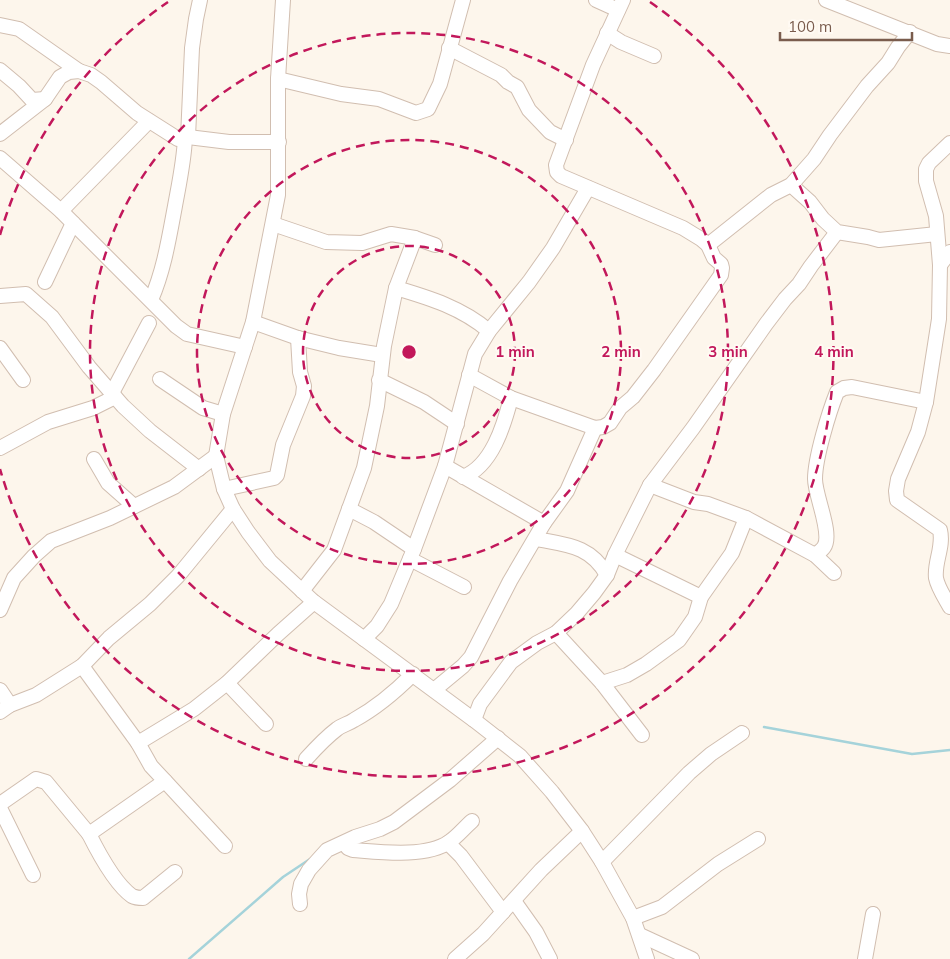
<svg xmlns="http://www.w3.org/2000/svg" width="950" height="959" viewBox="0 0 950 959" font-family="Mulish,sans-serif">
<style>
.lines{fill:none;stroke-linecap:round;stroke-linejoin:round}
.stream{stroke:#a5d3da;stroke-width:2.5}
.minor-casing{stroke:#d1beb0;stroke-width:16}
.minor{stroke:#fff;stroke-width:14}
.ring{fill:none;stroke:#c2185b;stroke-width:2.5;stroke-dasharray:9 6}
.centre{fill:#c2185b;stroke:#fffaf3;stroke-width:2.5}
.ring-label{font-size:15px;text-anchor:middle;font-weight:bold;fill:#c2185b;stroke:#fffaf3;stroke-width:4;stroke-linejoin:round;paint-order:stroke}
</style>
<rect width="100%" height="100%" fill="#fdf6ec"/>
<g class="lines">
<g class="stream">
<path d="M 764,727 L 912,754 L 950,750"/>
<path d="M 189,959 L 283,877 L 310,859"/>
</g>
<defs>
<g id="minor">
<path d="M 283,0 L 278,79 L 278,195 L 253,322 L 223,414 L 216,456 L 224,489 L 233,509 L 248,532 L 270,561 L 314,602 L 474,720 L 520,756 L 552,792 L 582,831 L 602,862 L 633,918 L 647,959"/>
<path d="M 596,0 L 618,10"/>
<path d="M 826,0 L 937,44 L 950,46"/>
<path d="M 0,25 L 19,29 L 79,71"/>
<path d="M 607,33 L 621,42 L 654,56"/>
<path d="M 449,48 L 501,75 L 508,82 L 517,87 L 529,110 L 550,132 L 566,140"/>
<path d="M 0,70 L 19,86 L 32,100 L 45,99"/>
<path d="M 278,79 L 341,94 L 379,99 L 416,113 L 428,109 L 440,84 L 463,0"/>
<path d="M 0,134 L 45,99 L 60,77 L 69,72 L 79,71 L 91,75 L 101,82 L 137,113 L 178,139 L 188,137 L 229,142 L 279,142"/>
<path d="M 188,137 L 192,48 L 196,19 L 200,0"/>
<path d="M 0,158 L 61,211 L 176,326 L 187,334 L 245,347"/>
<path d="M 791,185 L 810,202 L 823,219 L 837,232 L 868,237 L 879,240 L 937,234"/>
<path d="M 61,211 L 149,121"/>
<path d="M 273,224 L 326,242 L 362,243 L 391,234 L 415,238 L 435,245"/>
<path d="M 708,245 L 771,195 L 791,185 L 814,159 L 830,135 L 867,86 L 888,63 L 898,47 L 910,32"/>
<path d="M 950,252 L 940,265 L 939,319 L 926,402 L 918,432 L 898,479 L 896,491 L 897,500 L 940,530 C 944,547 934,562 936,578 C 938,588 945,598 950,607"/>
<path d="M 940,265 L 936,216 L 926,181 L 926,169 L 929,163 L 950,143"/>
<path d="M 45,282 L 73,223"/>
<path d="M 396,288 C 430,298 462,308 489,331"/>
<path d="M 0,296 L 26,294 L 52,317 L 89,367 L 123,406 L 150,431 L 199,469"/>
<path d="M 151,300 C 164,270 169,238 175,206 C 179,184 184,161 185,138"/>
<path d="M 253,322 L 298,338 L 339,348 L 382,355"/>
<path d="M 0,348 L 23,380"/>
<path d="M 469,375 L 511,398 L 595,428 L 603,427 L 610,423 L 620,408 L 633,397 L 654,370 L 721,275 L 722,268 L 721,264 L 714,258 L 708,245 L 701,239 L 683,228 L 561,176 L 557,172 L 556,165 L 593,65 L 623,0"/>
<path d="M 160,379 L 203,408 L 223,414"/>
<path d="M 379,380 L 424,402 L 457,424"/>
<path d="M 112,393 L 149,323"/>
<path d="M 0,448 L 48,422 L 93,408 L 115,397"/>
<path d="M 94,459 L 108,483 L 134,506"/>
<path d="M 445,466 L 544,523"/>
<path d="M 463,477 C 492,466 504,425 511,398"/>
<path d="M 650,485 L 694,502 L 708,504 L 746,518 L 815,555 L 834,573"/>
<path d="M 224,489 L 274,478 L 277,475 L 283,445 L 303,396 L 304,386 L 300,372 L 298,338"/>
<path d="M 349,509 L 374,522 L 414,549"/>
<path d="M 536,539 C 566,545 590,545 607,575"/>
<path d="M 615,555 L 701,597"/>
<path d="M 815,555 C 818,553 822,550 824,547 C 833,534 815,496 815,479 C 815,458 829,412 837,392 L 844,388 L 852,387 L 926,402"/>
<path d="M 410,559 L 464,587"/>
<path d="M 302,591 L 334,550 L 364,468 L 377,406 L 384,346 L 396,288 L 415,238"/>
<path d="M 0,610 L 14,578 L 34,556 L 51,541 L 110,518 L 174,487 L 216,456"/>
<path d="M 556,633 L 602,683 L 642,735"/>
<path d="M 364,639 L 377,626 L 391,604 L 414,549 L 445,466 L 475,354 L 489,331 L 529,282 L 553,248 L 588,188"/>
<path d="M 82,666 L 138,743 L 151,766 L 165,781 L 89,834 C 98,852 115,884 132,896 C 136,898 139,898 143,898 L 175,872"/>
<path d="M 227,683 L 266,724"/>
<path d="M 602,683 L 627,675 L 646,664 L 679,640 L 695,617 L 701,597 L 732,553 L 746,518"/>
<path d="M 0,690 L 10,705"/>
<path d="M 434,690 L 463,666 L 471,657 L 510,581 L 544,523 L 567,491 L 595,428"/>
<path d="M 0,712 L 10,705 L 36,695 L 82,666 L 109,638 L 150,604 L 178,576 L 233,509"/>
<path d="M 474,720 L 480,704 L 511,662 L 537,643 L 556,633 L 577,613 L 594,593 L 607,575 L 615,555 L 650,485 L 693,428 L 766,324 L 785,299 L 799,284 L 811,266 L 837,232"/>
<path d="M 138,743 L 194,709 L 227,683 L 278,634 L 314,602"/>
<path d="M 306,759 C 316,748 325,738 337,729 C 342,725 348,724 354,720 C 376,708 395,692 413,674"/>
<path d="M 165,781 L 225,846"/>
<path d="M 0,804 L 36,779 L 46,782 L 89,834"/>
<path d="M 0,808 L 33,875"/>
<path d="M 344,843 L 348,848 L 353,850 C 380,852 426,858 449,842 C 457,837 464,828 472,821"/>
<path d="M 448,843 L 461,856 L 503,912"/>
<path d="M 602,862 L 689,773 L 711,754 L 742,733"/>
<path d="M 514,901 L 536,932 L 550,959"/>
<path d="M 300,904 L 299,894 L 301,884 L 309,870 L 327,850 L 355,837 L 380,829 L 394,822 L 450,780 L 498,738"/>
<path d="M 633,918 L 662,907 L 718,864 L 758,839"/>
<path d="M 640,935 L 692,959"/>
<path d="M 455,959 L 483,934 L 541,870 L 582,831"/>
<path d="M 865,959 L 873,914"/>
</g>
</defs>
<use href="#minor" class="minor-casing"/>
<use href="#minor" class="minor"/>
</g>
<g class="ring">
<circle cx="409" cy="352" r="106"/>
<circle cx="409" cy="352" r="212"/>
<circle cx="409" cy="352" r="319"/>
<path d="M0 235A425 425 0 0 1 168 2M650 2A425 425 0 1 1 0 469"/>
</g>
<circle cx="409" cy="352" r="8" class="centre"/>
<g class="ring-label">
<text x="515" y="357">1 min</text>
<text x="621" y="357">2 min</text>
<text x="728" y="357">3 min</text>
<text x="834" y="357">4 min</text>
</g>
<path d="M780 32v8h132v-8" fill="none" stroke="#7a5c4d" stroke-width="2.5"/>
<text x="788" y="32" font-size="15" fill="#7a5c4d" stroke="#fffaf3" stroke-width="4" paint-order="stroke">100 m</text>
</svg>
